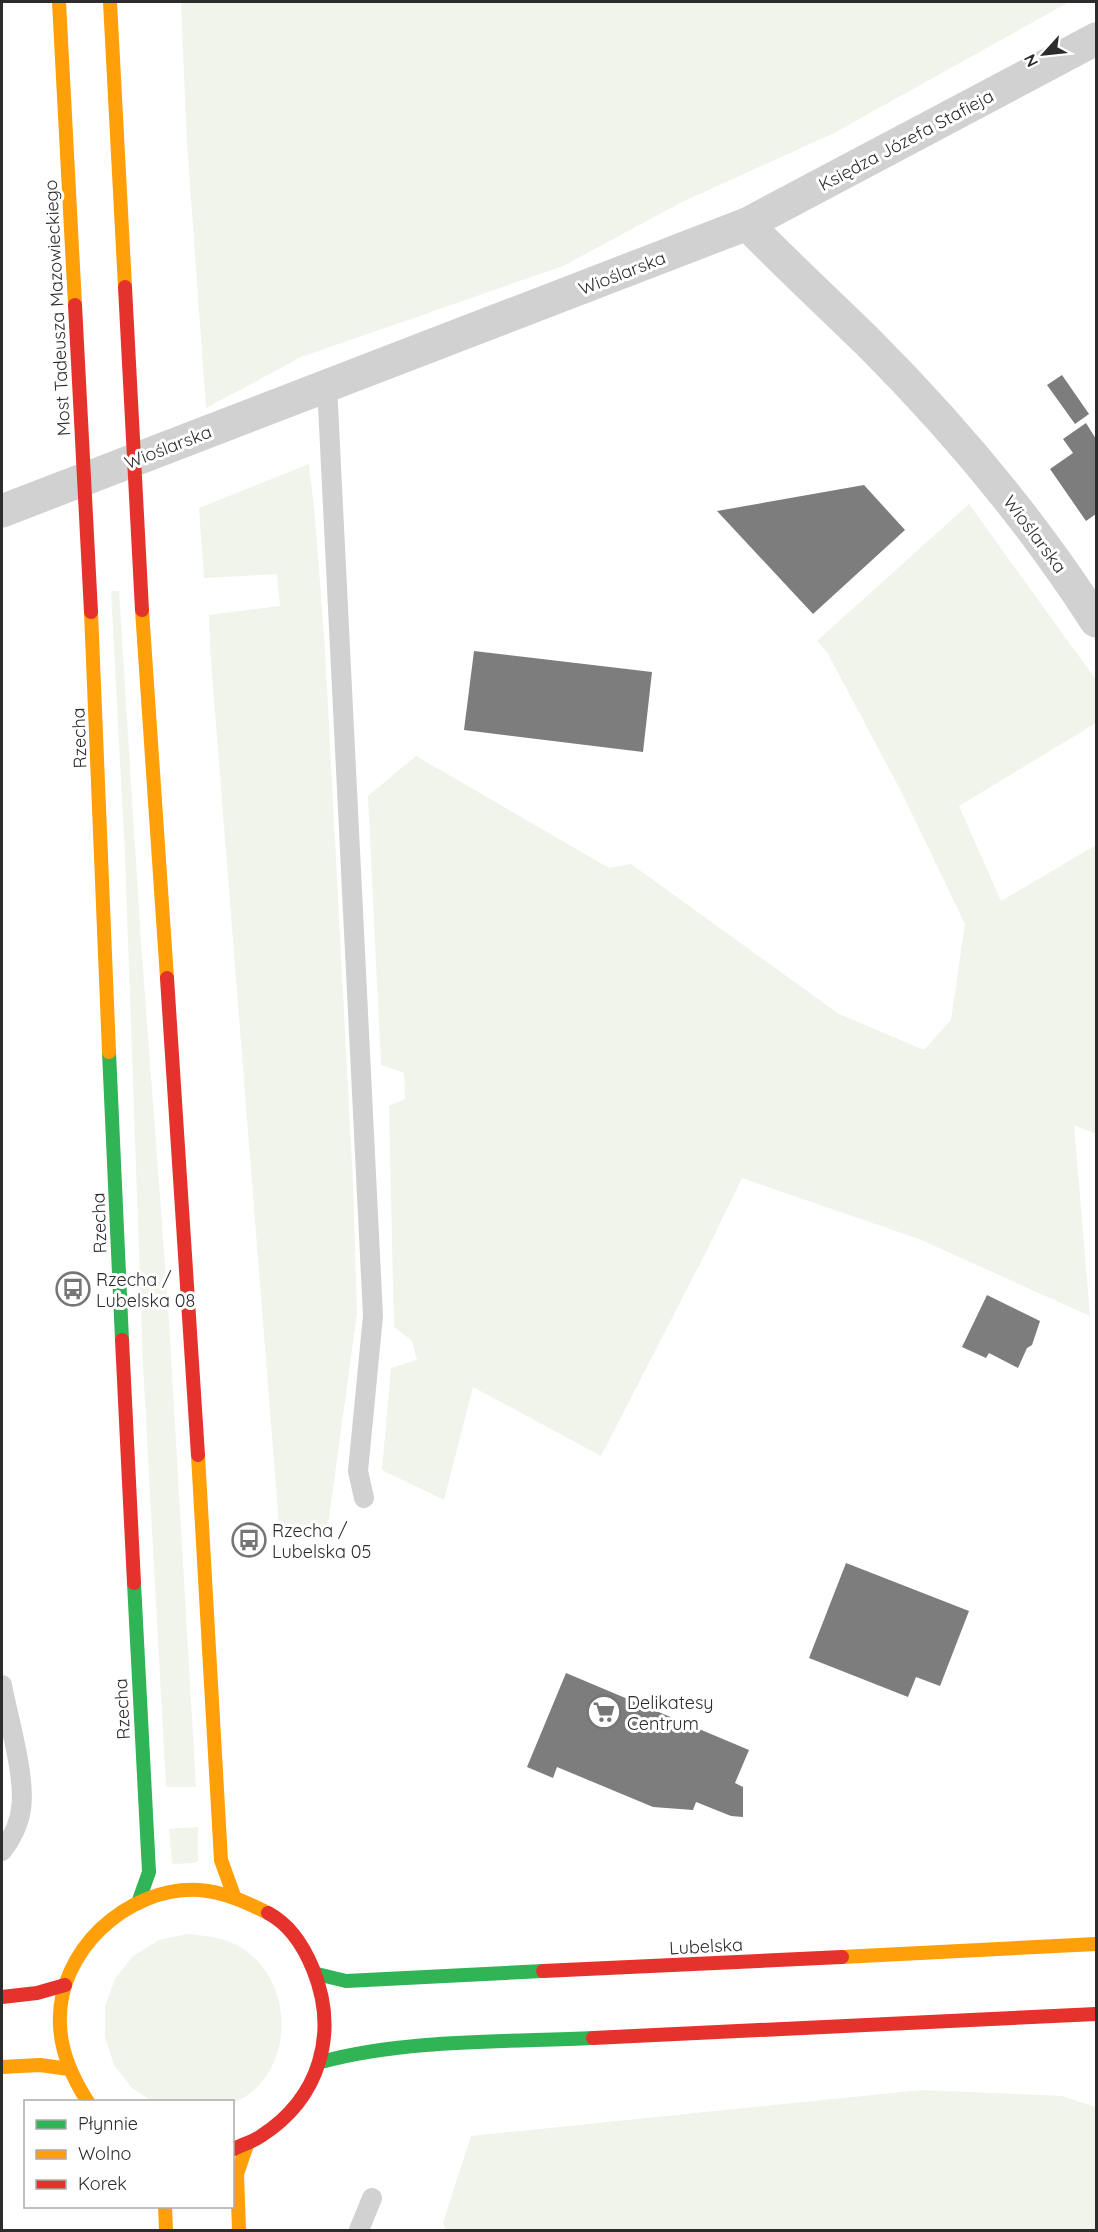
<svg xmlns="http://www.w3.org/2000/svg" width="1098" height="2232" viewBox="0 0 1098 2232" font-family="Quicksand,sans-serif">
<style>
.green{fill:#f0f4ea}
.building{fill:#7d7d7d}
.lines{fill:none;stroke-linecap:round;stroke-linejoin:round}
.lane{stroke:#d1d1d1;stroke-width:20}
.street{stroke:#d1d1d1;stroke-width:33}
.fast{stroke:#30b455;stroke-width:14}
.slow{stroke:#ff9f0a;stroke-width:14}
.jam{stroke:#e5322d;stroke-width:14}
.slow-bridge{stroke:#ff9f0a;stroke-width:14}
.jam-bridge{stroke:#e5322d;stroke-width:14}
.labels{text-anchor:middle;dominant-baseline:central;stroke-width:6;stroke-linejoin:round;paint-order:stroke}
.street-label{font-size:18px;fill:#2c2c2c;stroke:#fff}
.poi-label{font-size:18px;fill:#2c2c2c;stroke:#fff;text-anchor:start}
</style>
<rect width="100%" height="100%" fill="#fff"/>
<g class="green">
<path d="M 181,2 L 1069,2 L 834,133 L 680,203 L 563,266 L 301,357 L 206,408 L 187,143 Z"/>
<path d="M 309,464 L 315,517 L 325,650 L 353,1184 L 357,1313 L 328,1525 L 280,1538 L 210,648 L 209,615 L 280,606 L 277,574 L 204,578 L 199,508 Z"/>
<path d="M 969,504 L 1096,680 L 1096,723 L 959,806 L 1001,901 L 1096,845 L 1096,1134 L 1074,1125 L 1090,1316 L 919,1239 L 742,1178 L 708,1248 L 601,1456 L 473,1387 L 444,1500 L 382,1470 L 391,1368 L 417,1360 L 412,1341 L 394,1327 L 389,1106 L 405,1099 L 404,1073 L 381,1065 L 368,796 L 416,756 L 609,868 L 631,864 L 839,1014 L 924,1050 L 951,1020 L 965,924 L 902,793 L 827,652 L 817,641 Z"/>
<path d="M 111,591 L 119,591 L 141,942 L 168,1305 L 196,1787 L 166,1787 L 143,1364 L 125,856 Z"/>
<path d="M 198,1827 L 198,1861 L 194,1863 L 172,1864 L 169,1829 Z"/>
<path d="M 188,1934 C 208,1936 228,1938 245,1950 C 297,1987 294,2077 233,2103 L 152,2101 L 132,2088 L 114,2065 L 105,2037 L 105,2007 L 115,1979 L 133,1956 L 159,1940 Z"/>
<path d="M 922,2090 L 1062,2096 L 1096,2107 L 1096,2230 L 446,2230 L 443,2223 L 471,2136 Z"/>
</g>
<g class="building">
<path d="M 1062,375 L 1089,414 L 1075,424 L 1047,385 Z"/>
<path d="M 1086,423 L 1096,439 L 1096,514 L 1086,521 L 1050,469 L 1073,453 L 1063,439 Z"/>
<path d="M 864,485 L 905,530 L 813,614 L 717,511 Z"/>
<path d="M 474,651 L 652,672 L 643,752 L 464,730 Z"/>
<path d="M 987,1295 L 1040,1321 L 1032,1345 L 1027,1348 L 1018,1368 L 989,1353 L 986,1358 L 962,1347 Z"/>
<path d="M 846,1563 L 969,1611 L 940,1686 L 916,1677 L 908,1697 L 809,1658 Z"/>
<path d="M 566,1673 L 749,1750 L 735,1783 L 743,1787 L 743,1817 L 731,1816 L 696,1802 L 693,1810 L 653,1807 L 557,1767 L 553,1778 L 527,1767 Z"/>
</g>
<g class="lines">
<g class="lane">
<path d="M 327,385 L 373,1316 L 358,1471 L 364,1498"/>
<path d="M 2,1685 C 8,1718 26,1777 21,1809 C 19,1824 11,1840 2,1851"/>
<path d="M 359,2230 L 372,2198"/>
</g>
<g class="street">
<path d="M 747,224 C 786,264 828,303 868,342 C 953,427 1031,520 1096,621"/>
<path d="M 2,511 L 747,224 L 1096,39"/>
</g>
<g class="fast">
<path d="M 109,1052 L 122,1340"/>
<path d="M 134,1583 L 149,1872 L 138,1903"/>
<path d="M 317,1974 L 346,1981 L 543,1971"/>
<path d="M 321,2062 C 405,2039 506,2042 593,2038"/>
</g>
<g class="slow">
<path d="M 142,610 L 167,978"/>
<path d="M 91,612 L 109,1052"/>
<path d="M 198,1455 L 221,1860 L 234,1896"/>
<path d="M 842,1957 L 1096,1944"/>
<path d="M 2,2067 L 40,2065 L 69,2069"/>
<path d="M 88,2102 C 73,2079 61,2053 60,2025 C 56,1952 127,1886 199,1890 C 224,1892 246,1902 268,1913"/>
<path d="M 165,2206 L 166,2230"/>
<path d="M 239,2230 L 237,2174 L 247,2145"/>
</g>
<g class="jam">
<path d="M 167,978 L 198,1455"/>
<path d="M 122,1340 L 134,1583"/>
<path d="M 543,1971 L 842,1957"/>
<path d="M 2,1997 L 37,1993 L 65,1985"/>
<path d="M 593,2038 L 1096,2014"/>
<path d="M 232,2150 C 241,2145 252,2142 261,2136 C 320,2098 339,2033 313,1969 C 304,1947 289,1924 268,1913"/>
</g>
<g class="slow-bridge">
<path d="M 59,2 L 75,305"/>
<path d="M 110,2 L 125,287"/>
</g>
<g class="jam-bridge">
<path d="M 125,287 L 142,610"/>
<path d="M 75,305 L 91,612"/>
</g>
</g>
<defs>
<symbol id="bus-ring" viewBox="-11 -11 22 22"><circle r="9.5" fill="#fff" stroke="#767676" stroke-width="1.5"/><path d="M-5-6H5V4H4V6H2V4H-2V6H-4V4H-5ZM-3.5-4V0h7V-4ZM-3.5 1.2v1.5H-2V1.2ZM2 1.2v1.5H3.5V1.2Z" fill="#767676"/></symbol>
<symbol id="supermarket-ring" viewBox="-11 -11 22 22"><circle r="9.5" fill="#fff" stroke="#767676" stroke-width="1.5"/><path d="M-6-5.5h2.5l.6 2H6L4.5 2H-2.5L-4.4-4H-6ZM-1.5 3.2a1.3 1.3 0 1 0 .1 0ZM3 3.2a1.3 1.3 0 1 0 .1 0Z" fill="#767676"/></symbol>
</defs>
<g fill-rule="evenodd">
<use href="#bus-ring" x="54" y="1270" width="38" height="38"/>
<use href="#bus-ring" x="230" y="1521" width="38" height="38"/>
<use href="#supermarket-ring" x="585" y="1693" width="38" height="38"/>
</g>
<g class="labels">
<g class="street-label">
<text transform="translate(906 140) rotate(-28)">Księdza Józefa Stafieja</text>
<text transform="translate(622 273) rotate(-21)">Wioślarska</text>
<text transform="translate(57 308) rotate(-93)">Most Tadeusza Mazowieckiego</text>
<text transform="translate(168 447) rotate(-21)">Wioślarska</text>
<text transform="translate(1035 534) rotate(53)">Wioślarska</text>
<text transform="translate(79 738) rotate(-92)">Rzecha</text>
<text transform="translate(99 1223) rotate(-92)">Rzecha</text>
<text transform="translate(122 1709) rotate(-93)">Rzecha</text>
<text transform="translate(706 1946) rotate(-3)">Lubelska</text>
</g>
<g class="poi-label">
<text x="96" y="1279">Rzecha /<tspan x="96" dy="21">Lubelska 08</tspan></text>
<text x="272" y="1530">Rzecha /<tspan x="272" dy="21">Lubelska 05</tspan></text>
<text x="627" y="1702">Delikatesy<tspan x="627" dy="21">Centrum</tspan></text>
</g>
</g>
<rect width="1098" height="2232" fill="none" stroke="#2c2c2c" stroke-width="6"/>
<rect x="24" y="2100" width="210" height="108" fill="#ffffff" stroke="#ababab" stroke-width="1.5"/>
<rect x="36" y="2120" width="30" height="9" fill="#30b455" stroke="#ababab" stroke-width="1.5"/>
<text x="78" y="2130" font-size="18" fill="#2c2c2c">Płynnie</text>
<rect x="36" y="2150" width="30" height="9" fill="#ff9f0a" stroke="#ababab" stroke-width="1.5"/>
<text x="78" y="2160" font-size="18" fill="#2c2c2c">Wolno</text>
<rect x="36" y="2180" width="30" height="9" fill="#e5322d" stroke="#ababab" stroke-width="1.5"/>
<text x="78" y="2190" font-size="18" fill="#2c2c2c">Korek</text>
<g transform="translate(1044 54) rotate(243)" stroke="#ffffff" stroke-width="4.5" paint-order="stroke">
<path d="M0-4.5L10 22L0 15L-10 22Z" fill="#2c2c2c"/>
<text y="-9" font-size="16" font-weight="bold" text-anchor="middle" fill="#2c2c2c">N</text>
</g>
</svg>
